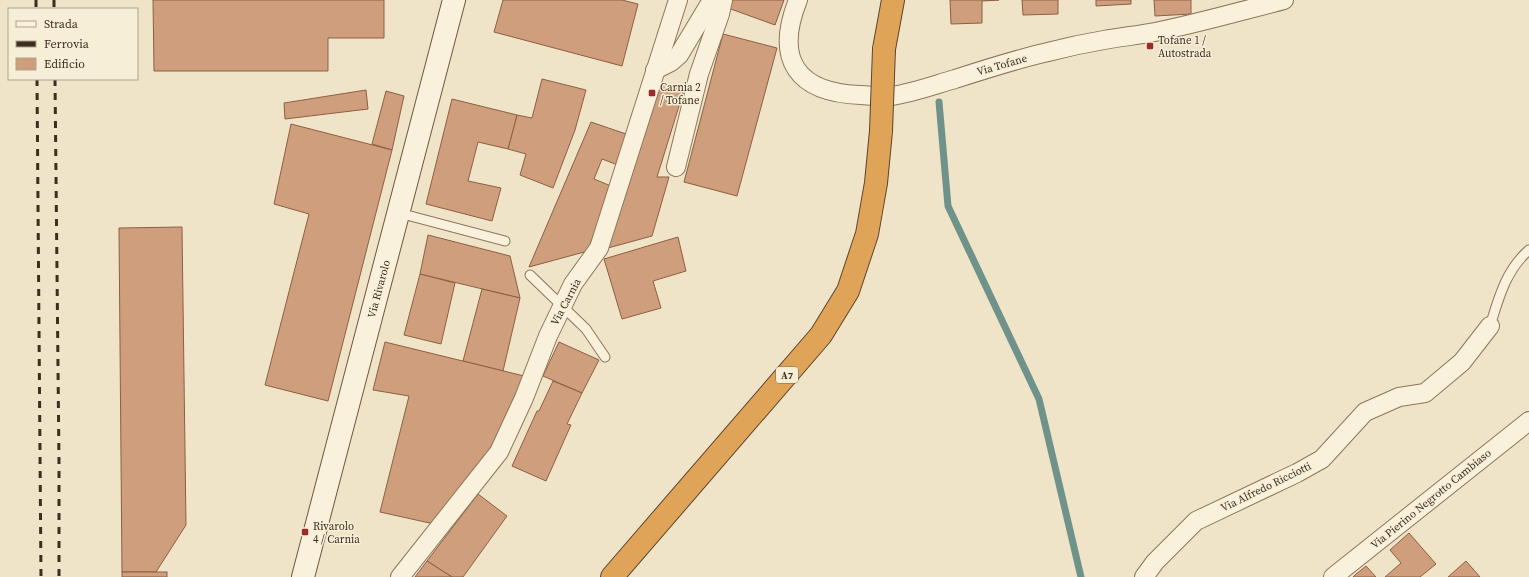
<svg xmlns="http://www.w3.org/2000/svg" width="1529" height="577" font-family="'Source Serif 4',serif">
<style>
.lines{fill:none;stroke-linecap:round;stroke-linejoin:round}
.stream{stroke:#6f938a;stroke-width:7}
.building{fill:#cf9f7d;stroke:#8d5f41}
.lane-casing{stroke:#8d765c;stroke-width:11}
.street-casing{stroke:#8d765c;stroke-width:20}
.secondary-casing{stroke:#6f573f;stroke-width:24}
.highway-casing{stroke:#5b4430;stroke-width:24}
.lane{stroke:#faf1dc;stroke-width:9}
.street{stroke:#faf1dc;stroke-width:18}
.secondary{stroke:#faf1dc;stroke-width:22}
.highway{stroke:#e0a458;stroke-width:22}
.rail{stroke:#3d2e20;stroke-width:3;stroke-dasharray:7 7;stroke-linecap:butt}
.highway-bridge-casing{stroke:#5b4430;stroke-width:24;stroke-linecap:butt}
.highway-bridge{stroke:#e0a458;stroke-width:22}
.poi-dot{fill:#9e2a2b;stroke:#f7eed8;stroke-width:1.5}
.labels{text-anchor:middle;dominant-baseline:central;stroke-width:3;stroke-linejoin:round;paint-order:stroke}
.shield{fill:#f7eed8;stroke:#756857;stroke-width:1}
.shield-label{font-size:10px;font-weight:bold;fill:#3d2e20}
.poi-label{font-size:11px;fill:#3d2e20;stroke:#f7eed8;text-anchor:start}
.street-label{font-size:11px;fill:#3d2e20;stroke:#f7eed8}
</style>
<rect width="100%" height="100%" fill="#f0e4c8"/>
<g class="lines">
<polyline class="stream" points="939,102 948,206 1039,399 1081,577"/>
</g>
<g class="building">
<polygon points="153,0 384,0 384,38 328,38 328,71 154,71"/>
<polygon points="503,0 622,0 638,4 622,66 494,32"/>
<polygon points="732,0 784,0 775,25 728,8"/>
<polygon points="950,0 999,0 982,1 982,23 951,24"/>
<polygon points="1022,0 1058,0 1058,14 1023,15"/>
<polygon points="1096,0 1131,0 1131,4 1096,6"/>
<polygon points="1154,0 1191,0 1191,14 1155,16"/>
<polygon points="723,34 777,48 737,196 684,182"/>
<polygon points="542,79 586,90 575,130 553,188 520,175 526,154 508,149 517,115 532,118"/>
<polygon points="659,83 684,90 657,177 669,177 652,236 608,248"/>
<polygon points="366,90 368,109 285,119 284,103"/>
<polygon points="386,91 404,96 392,150 372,144"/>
<polygon points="452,99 517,115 508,149 478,142 468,181 501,188 492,221 426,204"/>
<polygon points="591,122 629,135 618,165 602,159 594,179 611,186 588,251 529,267"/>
<polygon points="291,124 392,150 328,401 265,385 309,214 274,204"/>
<polygon points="182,227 186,525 156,572 122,572 119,228"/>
<polygon points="428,235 510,256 520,298 420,274"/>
<polygon points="678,237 686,271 653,281 661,308 622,319 604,259"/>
<polygon points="420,274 455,283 441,344 404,335"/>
<polygon points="482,289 520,298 503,371 463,361"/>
<polygon points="385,342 524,376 486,458 434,524 380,512 409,396 373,390"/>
<polygon points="559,342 599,360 582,393 543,376"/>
<polygon points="553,381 582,393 567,424 571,425 546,481 512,466 537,411 539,411"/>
<polygon points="478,494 507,516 463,577 452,577 427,561"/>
<polygon points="1409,533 1436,564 1420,577 1385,577 1401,563 1390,550"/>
<polygon points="427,561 452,577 415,577"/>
<polygon points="1466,561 1480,577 1448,577"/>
<polygon points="1366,566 1376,577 1353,577 1355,575"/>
<rect x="122" y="572" width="45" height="5"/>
</g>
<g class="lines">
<g class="lane-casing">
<g id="lane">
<polyline points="399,213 505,241"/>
<polyline points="530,275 586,329 605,357"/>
<path d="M1490,326C1499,297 1506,270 1529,250"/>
</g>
</g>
<g class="street-casing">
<g id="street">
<path d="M798,0C774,60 797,93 861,95C871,96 882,97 891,96C913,93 934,85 955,79C986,69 1017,59 1048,52C1067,47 1086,43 1104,40C1121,37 1139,35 1155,32C1199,23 1241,11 1284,0"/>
<polyline points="655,70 671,62 679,55 712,0"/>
<polyline points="676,167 699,74 720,14 723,0"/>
<polyline points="400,577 499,452 524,398 548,336 573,284 599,248 678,0"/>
<polyline points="1144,577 1155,562 1196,521 1297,473 1322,459 1365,412 1399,397 1425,393 1462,362 1490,326"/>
<polyline points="1333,577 1529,421"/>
</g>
</g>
<g class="secondary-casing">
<polyline id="secondary" points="303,577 454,0"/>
</g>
<g class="highway-casing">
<g id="highway">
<polyline points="884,49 893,0"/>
<polyline points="612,577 821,335 848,291 867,234 876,183 881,131"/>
</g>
</g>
<use href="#lane" class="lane"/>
<use href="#street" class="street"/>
<use href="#secondary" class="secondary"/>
<use href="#highway" class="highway"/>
<g class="rail">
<polyline points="36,0 36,9"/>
<polyline points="54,0 54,9"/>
<polyline points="37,79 41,577"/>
<polyline points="55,79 59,463 59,577"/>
</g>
<g class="highway-bridge-casing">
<polyline id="highway-bridge" points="881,131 884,49"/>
</g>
<use href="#highway-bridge" class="highway-bridge"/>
</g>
<g class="poi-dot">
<rect x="1146" y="42" width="8" height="8" rx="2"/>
<rect x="648" y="89" width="8" height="8" rx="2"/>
<rect x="301" y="528" width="8" height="8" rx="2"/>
</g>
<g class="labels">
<rect class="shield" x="776" y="367" width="22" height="16" rx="3"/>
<g class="shield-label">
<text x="787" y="375">A7</text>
</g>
<g class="poi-label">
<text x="1158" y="40">Tofane 1 /<tspan x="1158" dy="13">Autostrada</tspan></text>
<text x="660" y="87">Carnia 2<tspan x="660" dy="13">/ Tofane</tspan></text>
<text x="313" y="526">Rivarolo<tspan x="313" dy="13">4 / Carnia</tspan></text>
</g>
<g class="street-label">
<text transform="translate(1002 65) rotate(-16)">Via Tofane</text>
<text transform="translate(379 289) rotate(-75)">Via Rivarolo</text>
<text transform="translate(566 302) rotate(-62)">Via Carnia</text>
<text transform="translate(1266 487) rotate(-26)">Via Alfredo Ricciotti</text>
<text transform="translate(1431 499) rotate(-39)">Via Pierino Negrotto Cambiaso</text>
</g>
</g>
<rect x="8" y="8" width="130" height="72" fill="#f7eed8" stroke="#ada18e"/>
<rect x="16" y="21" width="20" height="6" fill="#faf1dc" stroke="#ada18e"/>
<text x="44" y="28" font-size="12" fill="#3d2e20">Strada</text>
<rect x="16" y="41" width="20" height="6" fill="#3d2e20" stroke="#ada18e"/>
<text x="44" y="48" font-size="12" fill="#3d2e20">Ferrovia</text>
<rect x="16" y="58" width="20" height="12" fill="#cf9f7d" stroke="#ada18e"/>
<text x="44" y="68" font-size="12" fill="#3d2e20">Edificio</text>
</svg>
